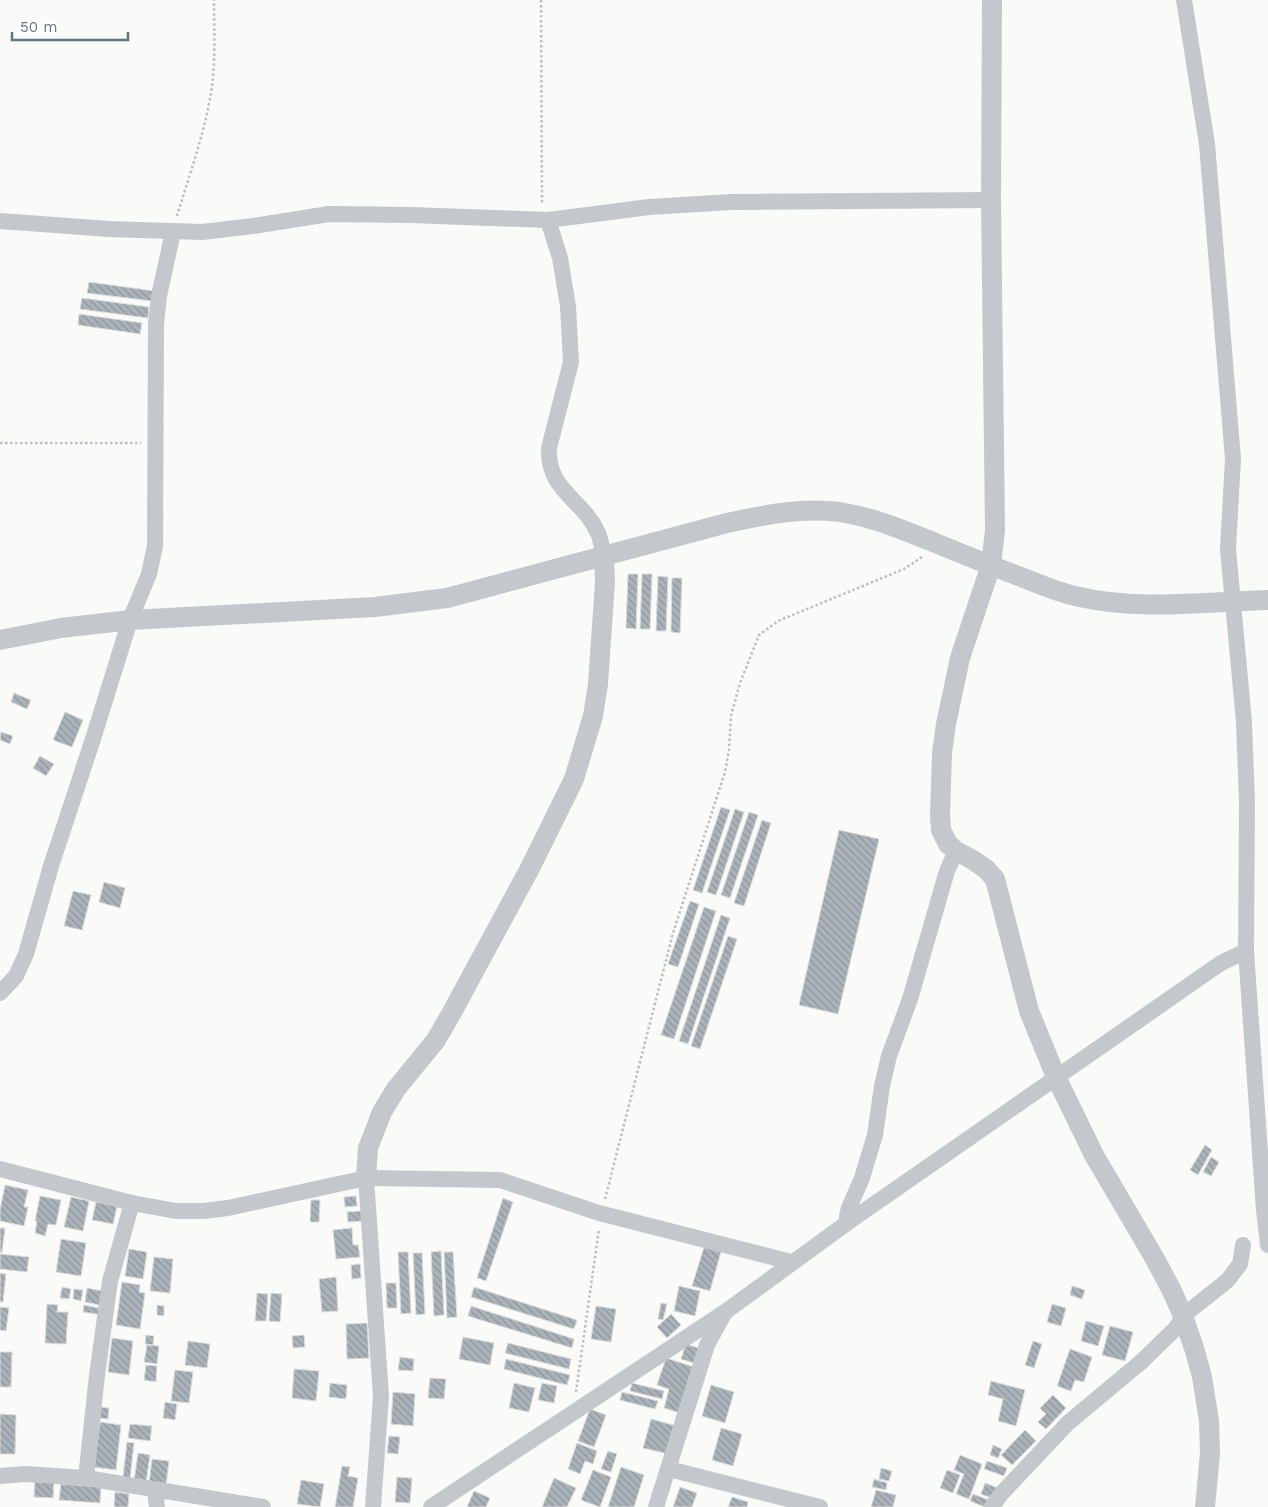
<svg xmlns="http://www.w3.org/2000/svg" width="1268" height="1507" font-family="'Work Sans',sans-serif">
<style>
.building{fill:url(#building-back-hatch);stroke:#dcdcda}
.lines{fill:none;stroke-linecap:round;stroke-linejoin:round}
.path{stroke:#bbbfc2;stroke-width:2.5;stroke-dasharray:2.5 2.5;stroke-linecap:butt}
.minor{stroke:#c3c8cc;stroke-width:16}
.tertiary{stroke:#c3c8cc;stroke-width:20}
</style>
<defs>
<pattern id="building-back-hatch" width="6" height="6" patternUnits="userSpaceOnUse" patternTransform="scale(1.25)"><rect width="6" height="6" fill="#aab3b9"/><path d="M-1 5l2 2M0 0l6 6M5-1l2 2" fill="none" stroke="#8e969c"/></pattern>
</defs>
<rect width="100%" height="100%" fill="#fafaf8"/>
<g class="building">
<polygon points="89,282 154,291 152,301 87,293"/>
<polygon points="82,298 149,307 148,318 80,309"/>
<polygon points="79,314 142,323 140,334 78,325"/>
<polygon points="628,574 638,574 636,629 626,628"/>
<polygon points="642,574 652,574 650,629 640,629"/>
<polygon points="658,576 668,577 666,631 656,631"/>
<polygon points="672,578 682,578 680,633 671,632"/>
<polygon points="14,693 31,700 27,709 11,702"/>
<polygon points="65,712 83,720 72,747 53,740"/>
<polygon points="1,732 13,736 10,744 0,740"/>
<polygon points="40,756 54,764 46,776 33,768"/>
<polygon points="721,807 730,810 702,893 693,890"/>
<polygon points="735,809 744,812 716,895 707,892"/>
<polygon points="749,812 758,815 730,898 721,895"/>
<polygon points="762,820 771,823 744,906 734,903"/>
<polygon points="839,830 879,839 838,1014 799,1005"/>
<polygon points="104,882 125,888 120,908 99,902"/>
<polygon points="73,891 91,895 82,930 64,926"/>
<polygon points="690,901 699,904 678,967 668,964"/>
<polygon points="704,907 716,911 674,1039 661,1035"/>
<polygon points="721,915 730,918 688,1044 679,1041"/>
<polygon points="728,936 737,939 700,1049 691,1046"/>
<polygon points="1205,1145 1212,1150 1198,1175 1190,1170"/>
<polygon points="1211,1157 1219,1162 1211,1176 1203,1172"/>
<polygon points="5,1185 28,1190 24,1207 28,1207 24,1226 0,1221 0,1210"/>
<polygon points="40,1196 61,1200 56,1225 48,1224 45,1236 35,1233 37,1221 35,1221"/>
<polygon points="356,1196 357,1206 345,1207 344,1197"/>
<polygon points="71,1197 89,1201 83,1231 64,1227"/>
<polygon points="503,1198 513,1202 486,1281 477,1278"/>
<polygon points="311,1200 320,1200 319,1222 310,1222"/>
<polygon points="96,1202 117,1206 113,1224 92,1220"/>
<polygon points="361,1211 362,1221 348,1222 347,1212"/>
<polygon points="0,1228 5,1228 2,1252 0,1252"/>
<polygon points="352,1228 353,1245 358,1245 360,1257 336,1259 333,1230"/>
<polygon points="61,1239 86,1243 81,1276 56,1272"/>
<polygon points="704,1247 721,1252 710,1291 692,1286"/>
<polygon points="129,1249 147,1252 143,1279 125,1276"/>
<polygon points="441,1251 444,1315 434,1316 431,1252"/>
<polygon points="398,1252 408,1252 411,1313 401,1314"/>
<polygon points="444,1252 453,1252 457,1317 447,1318"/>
<polygon points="413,1253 422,1253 425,1314 416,1315"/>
<polygon points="0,1254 29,1257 27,1272 0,1269"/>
<polygon points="154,1257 173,1259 170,1293 150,1291"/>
<polygon points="360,1264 361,1278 352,1279 351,1265"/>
<polygon points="0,1273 6,1274 3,1302 0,1302"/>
<polygon points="336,1277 338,1311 322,1312 319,1279"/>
<polygon points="122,1282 140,1285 139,1292 145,1293 140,1329 116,1325"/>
<polygon points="386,1283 396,1283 397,1308 387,1308"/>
<polygon points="679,1286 700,1291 695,1316 674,1311"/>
<polygon points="1072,1286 1085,1290 1082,1299 1070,1295"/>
<polygon points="62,1287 71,1289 69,1299 60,1298"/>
<polygon points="474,1287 577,1320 574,1329 471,1297"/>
<polygon points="87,1288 106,1292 104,1306 85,1302"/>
<polygon points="74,1289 83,1290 81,1301 73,1299"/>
<polygon points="257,1293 268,1294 266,1321 255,1321"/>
<polygon points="271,1293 282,1294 280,1322 269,1321"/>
<polygon points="661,1303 667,1304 663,1320 658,1319"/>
<polygon points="47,1304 58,1305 57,1312 68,1312 66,1344 45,1343"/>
<polygon points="1052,1304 1066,1308 1061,1326 1047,1322"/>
<polygon points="84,1305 103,1309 102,1315 83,1312"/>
<polygon points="157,1305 164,1306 164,1316 157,1315"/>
<polygon points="471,1306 574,1339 572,1348 468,1316"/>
<polygon points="596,1306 616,1309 611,1342 591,1339"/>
<polygon points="0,1307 9,1308 6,1331 0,1330"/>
<polygon points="671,1314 681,1325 667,1338 657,1327"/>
<polygon points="1086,1321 1104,1326 1098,1346 1081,1341"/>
<polygon points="367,1323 369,1358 347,1359 346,1324"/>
<polygon points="1110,1326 1133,1332 1125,1361 1102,1355"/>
<polygon points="146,1335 154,1336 153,1345 145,1344"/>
<polygon points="304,1335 305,1347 293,1348 292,1336"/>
<polygon points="463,1337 494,1343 490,1365 459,1359"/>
<polygon points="112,1338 133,1341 129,1375 108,1372"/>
<polygon points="188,1341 210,1344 207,1368 185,1365"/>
<polygon points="1033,1341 1042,1344 1034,1368 1025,1365"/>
<polygon points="508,1343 571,1359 569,1369 505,1353"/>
<polygon points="686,1344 701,1349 696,1364 681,1359"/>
<polygon points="147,1345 159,1346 157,1364 144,1362"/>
<polygon points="1070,1349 1092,1357 1084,1382 1075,1380 1071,1391 1057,1386"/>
<polygon points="0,1352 12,1352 11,1387 0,1387"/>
<polygon points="400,1357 414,1359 413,1371 398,1370"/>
<polygon points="666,1358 694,1367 680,1413 664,1408 669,1389 657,1385"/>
<polygon points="506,1359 570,1375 567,1385 504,1369"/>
<polygon points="146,1365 157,1366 156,1382 144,1380"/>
<polygon points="294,1369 319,1371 316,1401 292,1398"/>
<polygon points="175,1370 193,1372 189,1403 171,1401"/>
<polygon points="430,1378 446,1379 444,1399 428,1398"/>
<polygon points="991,1381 1025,1390 1016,1426 998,1421 1003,1399 988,1395"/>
<polygon points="330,1383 347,1385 346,1399 329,1397"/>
<polygon points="514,1383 535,1388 529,1412 509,1408"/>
<polygon points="542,1383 557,1386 554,1403 538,1400"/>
<polygon points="632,1383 664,1391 662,1399 630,1391"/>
<polygon points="711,1385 734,1392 725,1423 702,1416"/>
<polygon points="393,1392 415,1394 413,1426 391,1424"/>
<polygon points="622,1392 658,1401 655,1409 620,1400"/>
<polygon points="1053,1395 1066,1408 1046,1429 1038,1422 1046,1414 1040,1408"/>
<polygon points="165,1402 177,1404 175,1420 163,1418"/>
<polygon points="101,1407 109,1408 108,1419 99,1418"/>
<polygon points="590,1409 606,1415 594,1447 578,1441"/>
<polygon points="0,1414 16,1415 15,1454 0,1454"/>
<polygon points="651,1419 676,1426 669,1454 643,1448"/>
<polygon points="100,1422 121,1425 116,1470 94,1467"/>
<polygon points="130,1424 152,1426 150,1441 128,1438"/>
<polygon points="721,1428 742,1434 733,1466 712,1460"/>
<polygon points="1025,1430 1036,1441 1012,1465 1001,1455"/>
<polygon points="389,1436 400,1437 398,1454 387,1453"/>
<polygon points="127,1442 134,1443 130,1478 123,1477"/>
<polygon points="577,1443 597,1451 593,1464 585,1461 580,1474 568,1469"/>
<polygon points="993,1445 1002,1449 998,1458 990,1455"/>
<polygon points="608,1451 617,1454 611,1472 601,1469"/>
<polygon points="138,1453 150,1455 146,1483 134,1481"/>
<polygon points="960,1455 982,1464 969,1499 956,1494 964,1474 954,1470"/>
<polygon points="152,1459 169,1461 166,1485 149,1483"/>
<polygon points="987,1461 1007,1468 1004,1476 984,1469"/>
<polygon points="342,1466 350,1467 348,1476 358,1478 353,1507 335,1507"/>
<polygon points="621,1467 644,1475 634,1507 608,1507"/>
<polygon points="881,1468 892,1471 889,1481 879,1479"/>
<polygon points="593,1470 611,1477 600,1507 581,1500"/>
<polygon points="947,1470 960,1475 953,1493 940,1488"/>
<polygon points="397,1477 412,1478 410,1503 395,1502"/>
<polygon points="554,1478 576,1488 567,1507 542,1507"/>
<polygon points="874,1479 887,1483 886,1490 872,1487"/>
<polygon points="301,1480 324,1484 320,1507 297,1504"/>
<polygon points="35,1481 54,1482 53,1498 34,1497"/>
<polygon points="985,1483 998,1488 994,1499 981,1494"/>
<polygon points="61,1484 101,1487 100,1503 59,1500"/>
<polygon points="680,1487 697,1493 692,1507 673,1507"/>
<polygon points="876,1490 896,1495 893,1507 871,1507"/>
<polygon points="474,1491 490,1498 486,1507 467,1507"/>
<polygon points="115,1492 129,1494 128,1507 114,1507"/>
<polygon points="973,1494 989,1500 985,1507 970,1501"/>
<polygon points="732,1497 748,1502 747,1507 728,1507"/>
</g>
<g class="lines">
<g class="path">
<polyline points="541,0 542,203"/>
<path d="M177,216C189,176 204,135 211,93C216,63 214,31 214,0"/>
<polyline points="0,443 141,443"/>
<polyline points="605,1199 673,933 725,772 729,750 731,716 740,683 759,635 778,621 904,569 922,557"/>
<polyline points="576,1392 599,1229"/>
</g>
<g class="minor">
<polyline points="1184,0 1207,144 1233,459 1228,549 1244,722 1247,803 1246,951 1264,1210 1268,1245"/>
<path d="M548,220L560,258L568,306L571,362L549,448C547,491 583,499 598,533C601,540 602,549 604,556"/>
<polyline points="0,221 109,229 202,232 253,226 329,214 410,215 548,220 649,207 732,202 991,200"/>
<polyline points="0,993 16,976 26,954 51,866 93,739 130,620 149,574 155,546 156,324 159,296 173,232"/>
<polyline points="0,1169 132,1203 176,1211 204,1211 228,1208 366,1178 381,1396 373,1507"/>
<polyline points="366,1178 500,1180 599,1213 791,1262"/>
<polyline points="847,1223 847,1216 849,1208 862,1178 875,1135 882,1086 889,1056 910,999 947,871 956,851"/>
<polyline points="669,1469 820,1507"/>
<polyline points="0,1476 25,1474 86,1478 263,1507"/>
<polyline points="86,1478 97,1375 110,1281 132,1203"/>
<polyline points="155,1490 157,1507"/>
<polyline points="431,1507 725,1312 847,1223 1221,963 1246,951"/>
<polyline points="656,1507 707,1345 724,1314"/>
<polyline points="992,1507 1001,1494 1068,1423 1141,1362 1176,1328 1183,1316 1228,1280 1240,1264 1243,1245"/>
</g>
<g class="tertiary">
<polyline points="992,0 991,200 995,530 991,565 960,658 946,724 942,753 940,815 941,830 948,844 956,851 973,860 986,869 995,879 1029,1011 1056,1077 1094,1155 1155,1259 1172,1291 1183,1316 1195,1351 1202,1377 1209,1421 1210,1453 1205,1507"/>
<path d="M0,640L61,628L130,620L375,607L447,598L727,523C764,515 801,507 840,512C876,518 900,529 933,542C962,554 992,566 1021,577C1039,584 1057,592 1075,596C1137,611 1205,602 1268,600"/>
<polyline points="366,1178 368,1148 382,1112 396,1089 436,1040 451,1014 530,868 574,779 593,716 598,684 605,582 604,556"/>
</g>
</g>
<path d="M12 32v8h116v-8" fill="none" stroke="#657683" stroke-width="2.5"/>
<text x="20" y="32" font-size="15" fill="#657683" stroke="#ffffff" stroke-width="4" paint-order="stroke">50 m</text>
</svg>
